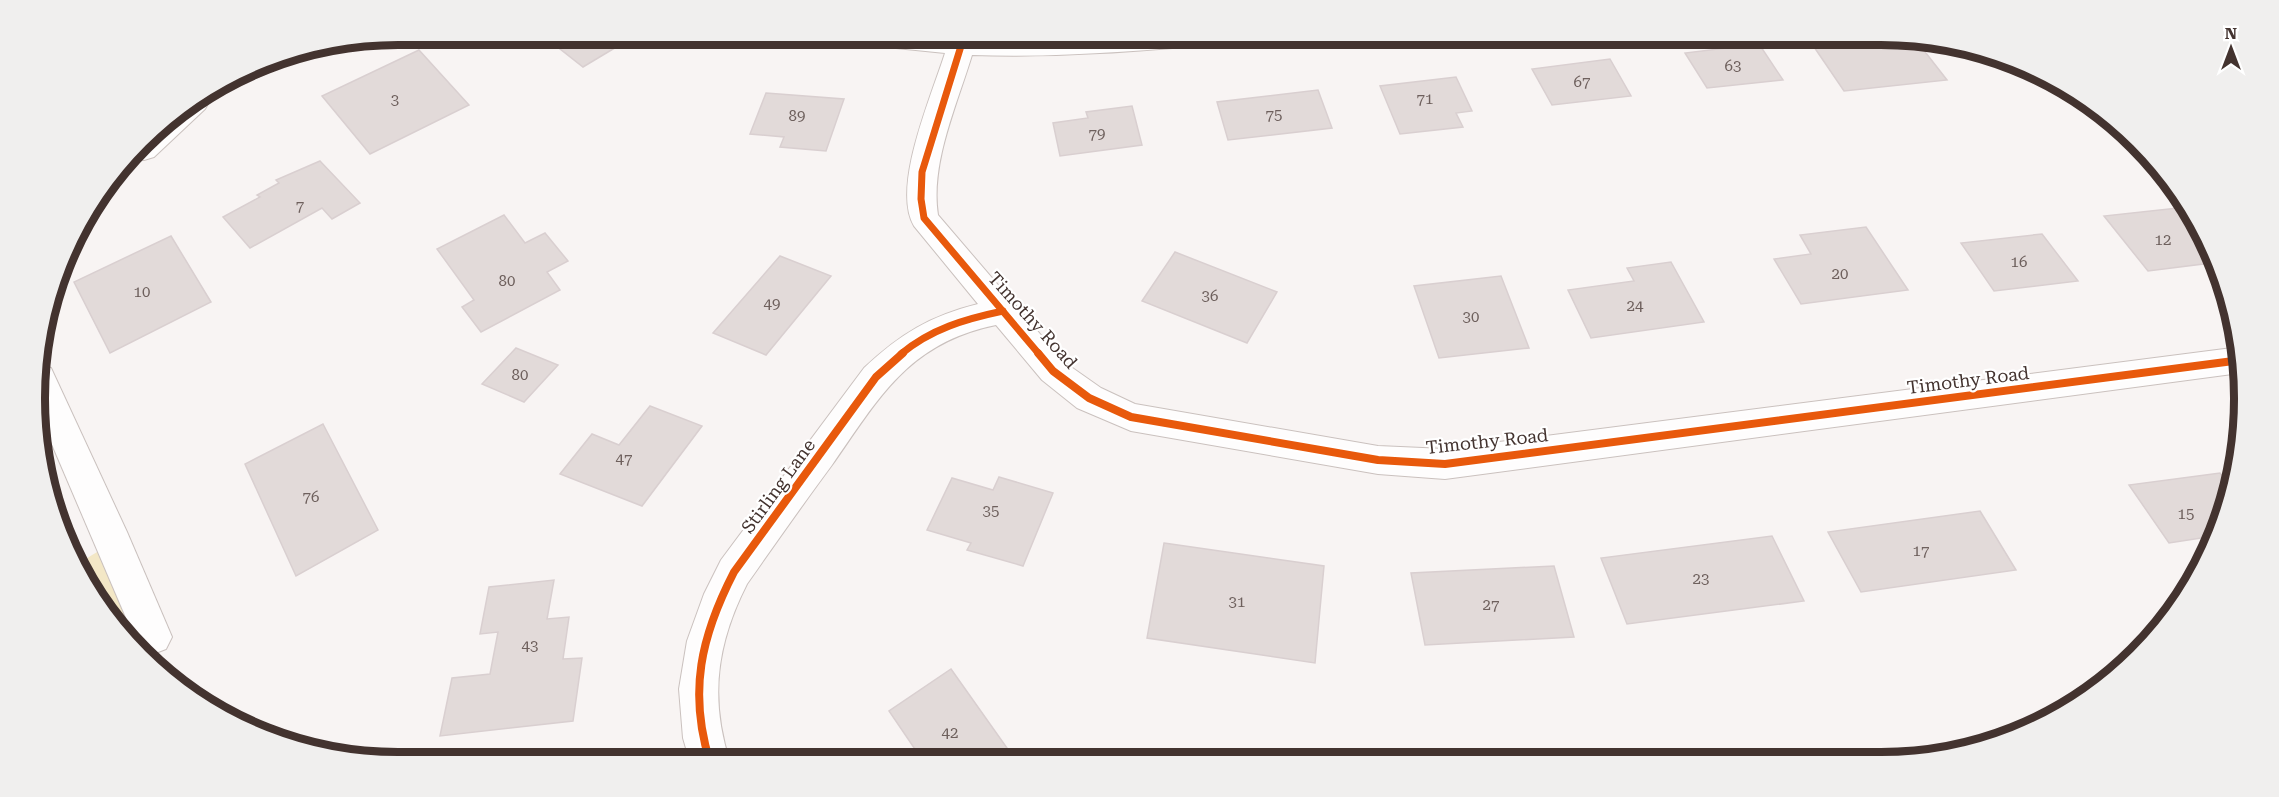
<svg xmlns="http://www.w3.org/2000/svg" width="2279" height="797" font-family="'Roboto Serif',serif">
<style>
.green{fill:#f3e7c6}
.building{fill:#e2dad9;stroke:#d9cfd0;stroke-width:1.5}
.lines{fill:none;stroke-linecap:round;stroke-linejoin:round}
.minor-casing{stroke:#cac1be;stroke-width:2}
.minor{fill:#fefdfd;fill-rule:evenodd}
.cycleway-far1-casing{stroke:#fff;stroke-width:10}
.cycleway-casing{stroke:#fff;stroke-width:12}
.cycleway-far1{stroke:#e8590c;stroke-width:7}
.cycleway{stroke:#e8590c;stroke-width:8}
.labels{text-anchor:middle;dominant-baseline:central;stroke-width:4.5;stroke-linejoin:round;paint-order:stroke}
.number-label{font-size:15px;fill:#6e605d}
.street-label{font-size:18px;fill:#43332f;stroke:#fff}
.rim{fill:none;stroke:#43332f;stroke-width:8}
</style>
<rect width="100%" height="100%" fill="#f8f4f3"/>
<polygon class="green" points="102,549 155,660 96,601 79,563"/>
<g class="building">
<polygon points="541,34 630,34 633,37 583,67"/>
<polygon points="1876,34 1915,39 1947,80 1844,91 1810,41"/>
<polygon points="1759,44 1783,80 1707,88 1685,53"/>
<polygon points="419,50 469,105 370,154 322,96"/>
<polygon points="1610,59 1631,96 1552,105 1532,69"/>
<polygon points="1456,77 1472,111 1456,113 1463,127 1400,134 1380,86"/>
<polygon points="1318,90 1332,128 1228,140 1217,102"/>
<polygon points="766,93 844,99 826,151 780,147 784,137 750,134"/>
<polygon points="1132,106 1142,145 1060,156 1053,123 1088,118 1086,112"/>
<polygon points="320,161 360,203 332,219 322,208 250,248 223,217 260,197 257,195 279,183 276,180"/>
<polygon points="2187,207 2196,216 2211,263 2148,271 2104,216"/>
<polygon points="504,215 525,243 545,233 568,261 547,272 560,290 481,332 462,307 474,300 437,249"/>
<polygon points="1866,227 1908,290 1801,304 1774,259 1811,254 1800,235"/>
<polygon points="2042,234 2078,281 1994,291 1961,243"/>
<polygon points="171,236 211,302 110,353 74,282"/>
<polygon points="1175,252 1277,292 1247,343 1142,301"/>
<polygon points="780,256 831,276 766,355 713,333"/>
<polygon points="1671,262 1704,322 1591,338 1568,290 1634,281 1627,268"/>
<polygon points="1501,276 1529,348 1439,358 1414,286"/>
<polygon points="516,348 558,365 524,402 482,384"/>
<polygon points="650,406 702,426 642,506 560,474 592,434 619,445"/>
<polygon points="323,424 378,530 296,576 245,464"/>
<polygon points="2220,473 2232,489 2232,492 2214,536 2169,543 2129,485"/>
<polygon points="999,477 1053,493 1023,566 967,550 971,543 927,530 952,478 993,490"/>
<polygon points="1980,511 2016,570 1861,592 1828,532"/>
<polygon points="1772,536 1804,601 1627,624 1601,558"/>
<polygon points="1164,543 1324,566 1315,663 1147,638"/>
<polygon points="1554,566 1574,637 1425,645 1411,573"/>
<polygon points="554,580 547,619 569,617 563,659 582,658 573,721 440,736 452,678 490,674 498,632 480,634 489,587"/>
<polygon points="951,669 1012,755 1003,761 923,761 889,711"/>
</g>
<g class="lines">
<g class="minor-casing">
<g id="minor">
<path d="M834,34H925L1036,39L1139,34H1240L1236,40L1227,43C1142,51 1058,58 972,55C957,105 930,163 938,215L1064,362L1101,388L1135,404L1378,446L1445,449L2240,347V373L1445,479L1378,474L1131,431L1077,408L1042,380L996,325C908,343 879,398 832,465C803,504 775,544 747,584C717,643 709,698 730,762H690L683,738L679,689L687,641L704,594L721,560L864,368C900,334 930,316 978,304L914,226C891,187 932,95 945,53L847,43L838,40Z"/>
<path d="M279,58L280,61C272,74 249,83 234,78L260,62Z"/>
<polygon points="205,96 209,102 205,109 154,157 144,160 134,157 158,125"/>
<polygon points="38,364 51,368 127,532 172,637 166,649 153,654 147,652 136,641 42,421"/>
</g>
</g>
<use href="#minor" class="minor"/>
<g class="cycleway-far1-casing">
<g id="cycleway-far1">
<polyline points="961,46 922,172 921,199 924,218 1039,354"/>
<path d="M901,354C931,329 965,319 1003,311"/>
</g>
</g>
<g class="cycleway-casing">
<g id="cycleway">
<polyline points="1038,353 1053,371 1089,398 1131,417 1378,460 1445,464 2241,360"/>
<path d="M710,762C688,692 701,636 734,572L876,377L903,353"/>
</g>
</g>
<use href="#cycleway-far1" class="cycleway-far1"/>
<use href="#cycleway" class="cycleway"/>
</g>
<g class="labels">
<g class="number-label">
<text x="1733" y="66">63</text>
<text x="1582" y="82">67</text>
<text x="1425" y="99">71</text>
<text x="395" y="100">3</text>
<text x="1274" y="115">75</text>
<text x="797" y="116">89</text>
<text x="1097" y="134">79</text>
<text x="300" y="206">7</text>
<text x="2163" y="240">12</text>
<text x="2019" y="262">16</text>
<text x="1840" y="274">20</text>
<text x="507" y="281">80</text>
<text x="142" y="292">10</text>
<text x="1210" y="296">36</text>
<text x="772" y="304">49</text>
<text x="1635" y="306">24</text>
<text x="1471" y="317">30</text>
<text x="520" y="375">80</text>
<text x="624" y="459">47</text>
<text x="311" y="497">76</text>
<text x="991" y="511">35</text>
<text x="2186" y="514">15</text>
<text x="1921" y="551">17</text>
<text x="1701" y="579">23</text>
<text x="1237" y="602">31</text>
<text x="1491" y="605">27</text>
<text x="530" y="646">43</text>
<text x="950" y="733">42</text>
</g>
<g class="street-label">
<text transform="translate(1033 320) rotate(48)">Timothy Road</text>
<text transform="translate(1968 380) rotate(-7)">Timothy Road</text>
<text transform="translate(1487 441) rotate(-6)">Timothy Road</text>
<text transform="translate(778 486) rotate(-54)">Stirling Lane</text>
</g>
</g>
<path d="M0 0H2279V797H0ZM398 45H1881A353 353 0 0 1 2234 398V399A353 353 0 0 1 1881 752H398A353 353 0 0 1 45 399V398A353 353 0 0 1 398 45Z" fill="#f0efee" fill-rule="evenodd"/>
<path class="rim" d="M398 45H1881A353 353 0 0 1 2234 398V399A353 353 0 0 1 1881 752H398A353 353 0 0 1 45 399V398A353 353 0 0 1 398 45Z"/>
<g transform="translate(2231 48)" stroke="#ffffff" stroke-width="4.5" paint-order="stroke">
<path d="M0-4.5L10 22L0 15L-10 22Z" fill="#43332f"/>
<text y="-9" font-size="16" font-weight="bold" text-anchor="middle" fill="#43332f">N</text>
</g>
</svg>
